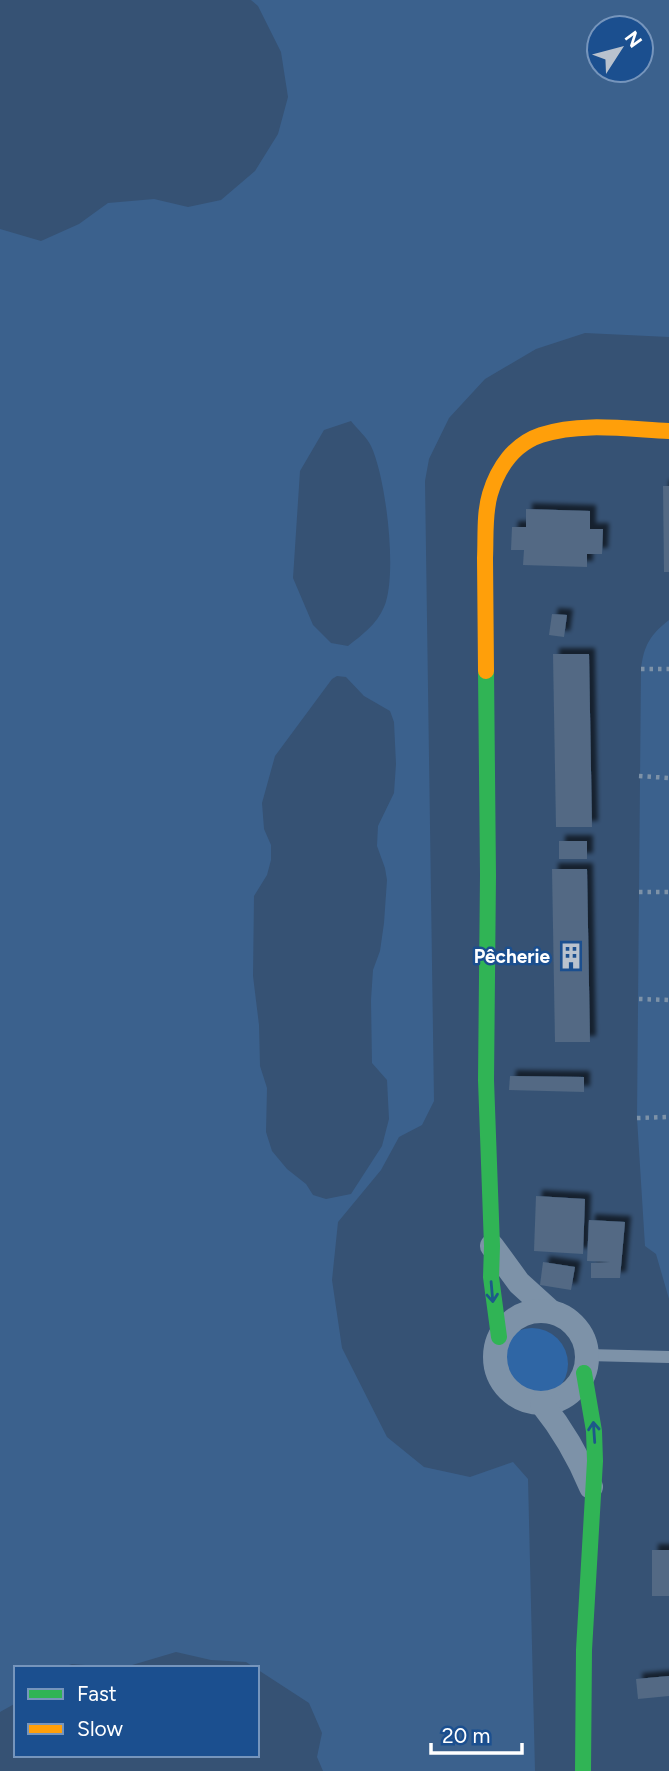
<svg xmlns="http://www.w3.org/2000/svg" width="669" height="1771" font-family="Figtree,sans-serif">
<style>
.green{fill:#2f66a5}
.water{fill:#3b618d;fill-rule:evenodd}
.building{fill:#526984;filter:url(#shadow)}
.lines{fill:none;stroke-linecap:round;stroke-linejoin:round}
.path{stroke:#7d92a8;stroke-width:4.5;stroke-dasharray:3.5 5;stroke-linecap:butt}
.lane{stroke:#7d92a8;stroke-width:12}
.street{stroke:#7d92a8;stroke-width:24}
.fast{stroke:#30b455;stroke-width:16}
.slow{stroke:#ff9f0a;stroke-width:16}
.oneway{stroke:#1d5989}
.labels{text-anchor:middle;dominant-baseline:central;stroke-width:5;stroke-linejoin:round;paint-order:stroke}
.poi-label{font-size:19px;font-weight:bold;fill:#fff;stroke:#1b4f8f;text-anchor:end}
</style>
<defs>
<filter id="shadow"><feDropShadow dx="6" dy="-6" stdDeviation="2" flood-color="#0009"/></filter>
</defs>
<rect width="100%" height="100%" fill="#365274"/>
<circle class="green" cx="532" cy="1364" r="36"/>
<g class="water">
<path d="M251,0H669V337L585,333L536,349L485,379L449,418L429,459L425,481L434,1101L422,1125L399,1137L381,1170L338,1222L332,1280L342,1348L387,1437L424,1467L470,1477L513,1462L528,1479L535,1771H323L317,1757L322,1733L309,1703L246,1662L211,1660L176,1652L122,1668L72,1664L60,1668H16V1703L0,1712V229L41,241L79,224L108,203L154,199L188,207L221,200L255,171L278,134L288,97L281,52L258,6ZM599,28H641V70H599ZM351,421C357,429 367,437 371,446C386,477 398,576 384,607C377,624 362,635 348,646L331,643L313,625L293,578L300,471L324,430ZM337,676L346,677L364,696L390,711L394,722L396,764L394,793L378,826L377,846L385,868L387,880L384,923L380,951L373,970L371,1000L372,1063L387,1080L389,1119L382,1146L351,1194L326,1199L313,1195L306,1184L287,1169L272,1151L266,1132L267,1088L260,1066L259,1025L253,976L254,896L267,875L271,860V845L264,829L262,803L275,756L332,679Z"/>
<path d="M669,620V1299L656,1254L645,1246L637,1118L641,669C644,645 650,635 669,620Z"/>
</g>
<g class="building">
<polygon points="663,486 669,486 669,572 664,572"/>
<polygon points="526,509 590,511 590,529 603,529 602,554 587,554 587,567 523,565 524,550 511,550 512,527 526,527"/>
<polygon points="552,614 567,615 564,637 549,635"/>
<polygon points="553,654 589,654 592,827 556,827"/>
<rect x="559" y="841" width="28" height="18"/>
<polygon points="552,869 587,869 590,1042 555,1042"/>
<polygon points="510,1076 584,1077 584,1092 509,1090"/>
<polygon points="536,1196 585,1199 583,1254 534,1251"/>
<polygon points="589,1220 625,1222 620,1278 591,1278 591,1263 610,1262 587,1261"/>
<polygon points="543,1262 575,1267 571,1290 540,1285"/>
<rect x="652" y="1550" width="17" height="46"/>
<polygon points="669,1676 669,1696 638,1699 636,1679"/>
</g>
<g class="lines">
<g class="path">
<polyline points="641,669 669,669"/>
<polyline points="639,776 669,778"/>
<polyline points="639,892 669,892"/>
<polyline points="639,999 669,1000"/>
<polyline points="637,1118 669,1117"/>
</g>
<polyline class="lane" points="587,1355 669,1357"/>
<g class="street">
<polyline points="492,1246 519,1283 551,1312"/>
<circle cx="541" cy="1357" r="46"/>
<path d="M542,1404C563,1430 578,1456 591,1487"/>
</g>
<g class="fast">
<polyline points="486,671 488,875 486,1080 492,1246 491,1277 499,1337"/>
<polyline points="583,1771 584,1650 595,1461 594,1431 584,1373"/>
</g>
<path class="slow" d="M486,671C486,633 485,595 485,558C486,537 484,514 490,494C498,468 514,444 541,435C581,422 627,429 669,431"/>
</g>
<defs><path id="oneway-shaft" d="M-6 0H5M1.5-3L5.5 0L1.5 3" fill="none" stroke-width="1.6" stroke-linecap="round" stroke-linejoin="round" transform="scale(1.75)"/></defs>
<g class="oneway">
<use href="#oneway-shaft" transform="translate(492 1292) rotate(85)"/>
<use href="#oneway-shaft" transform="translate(594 1432) rotate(-94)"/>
</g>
<defs>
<g id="building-bare" transform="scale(2.1)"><path d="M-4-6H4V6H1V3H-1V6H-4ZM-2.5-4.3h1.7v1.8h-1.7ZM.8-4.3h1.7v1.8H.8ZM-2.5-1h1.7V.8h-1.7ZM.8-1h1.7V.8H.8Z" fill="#b9c2ce" stroke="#1b4f8f" stroke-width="2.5" paint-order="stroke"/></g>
</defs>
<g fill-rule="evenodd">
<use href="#building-bare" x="571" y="956"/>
</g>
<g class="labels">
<g class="poi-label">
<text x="550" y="956">Pêcherie</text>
</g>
</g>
<rect x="14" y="1666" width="245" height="91" fill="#1b4f8f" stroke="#7695bc" stroke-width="2"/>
<rect x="28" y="1689" width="35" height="10" fill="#30b455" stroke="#7695bc" stroke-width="2"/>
<text x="77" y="1701" font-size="21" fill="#ffffff">Fast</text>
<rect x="28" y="1724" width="35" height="10" fill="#ff9f0a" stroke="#7695bc" stroke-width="2"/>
<text x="77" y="1736" font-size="21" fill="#ffffff">Slow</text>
<g transform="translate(620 49) rotate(54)"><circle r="33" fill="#1b4f8f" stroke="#7695bc" stroke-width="2"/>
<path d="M0-5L12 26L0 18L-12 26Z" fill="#b9c2ce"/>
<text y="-10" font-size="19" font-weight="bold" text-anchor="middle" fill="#ffffff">N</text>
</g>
<path d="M431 1743v10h91v-10" fill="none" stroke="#ffffff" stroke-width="3.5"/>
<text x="442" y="1743" font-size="21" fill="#ffffff" stroke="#1b4f8f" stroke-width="5" paint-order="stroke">20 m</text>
</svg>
